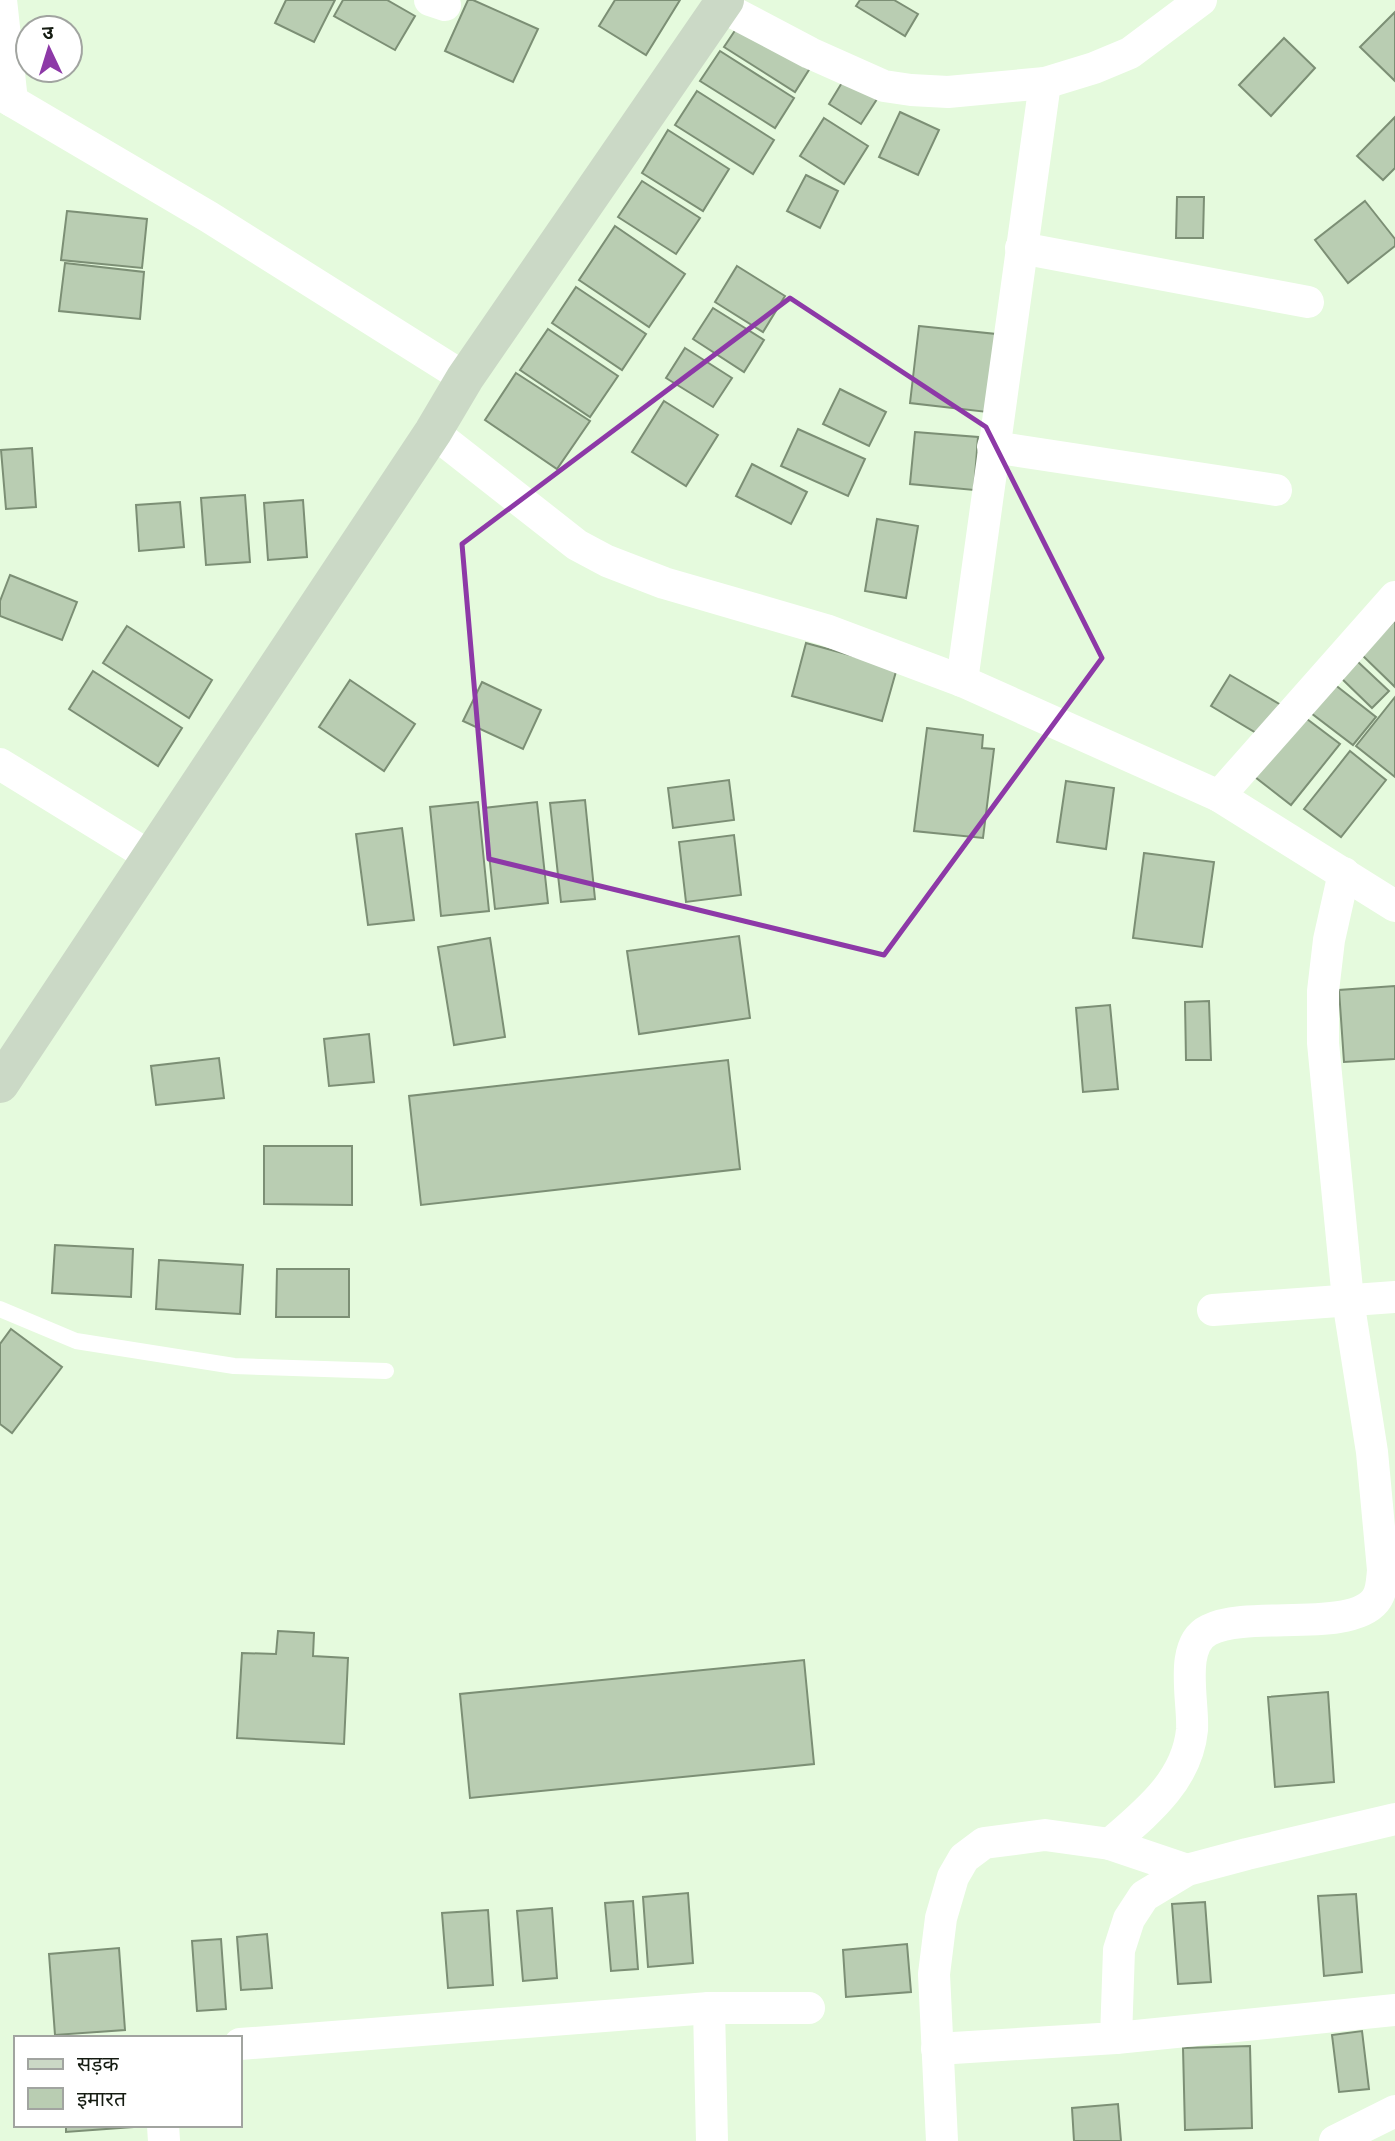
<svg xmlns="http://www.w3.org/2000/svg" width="1395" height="2141" font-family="Cabin,'Noto Sans Devanagari',sans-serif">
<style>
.building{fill:#b9cdb2;stroke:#7c8f75;stroke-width:2}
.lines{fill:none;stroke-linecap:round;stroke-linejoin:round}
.lane{stroke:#fff;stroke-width:16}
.street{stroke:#fff;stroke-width:32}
.secondary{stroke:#cbd9c6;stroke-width:38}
.marked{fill:none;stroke:#8d39a7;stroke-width:5;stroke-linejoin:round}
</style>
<rect width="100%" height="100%" fill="#e5fadd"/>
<g class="building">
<polygon points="286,0 335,0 314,42 275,23"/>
<polygon points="343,0 387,0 415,16 395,50 334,16"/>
<polygon points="468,0 473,0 538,29 513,82 445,51"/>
<polygon points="615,0 680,0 646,55 599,26"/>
<polygon points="860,0 894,0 918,14 905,36 856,6"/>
<polygon points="1395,12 1395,81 1360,47"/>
<polygon points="742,20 812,65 795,92 724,47"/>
<polygon points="1284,38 1315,68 1271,116 1239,85"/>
<polygon points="720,51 794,98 775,128 700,81"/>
<polygon points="846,76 879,96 861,124 829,104"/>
<polygon points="697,91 774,140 753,174 675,125"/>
<polygon points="900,112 939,130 918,175 879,157"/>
<polygon points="1395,117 1395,168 1383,180 1357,156"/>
<polygon points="824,118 868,146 844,184 800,156"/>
<polygon points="668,130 729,169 703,211 642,173"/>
<polygon points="806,175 838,191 820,228 787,211"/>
<polygon points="642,181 700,218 676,254 618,217"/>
<polygon points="1177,197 1204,197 1203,238 1176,238"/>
<polygon points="1365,201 1395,239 1395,246 1348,283 1315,240"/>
<polygon points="67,211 147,219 142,268 61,260"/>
<polygon points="615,226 685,274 649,327 579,280"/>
<polygon points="65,263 144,272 140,319 59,311"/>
<polygon points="737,266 785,296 763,332 715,302"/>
<polygon points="576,287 646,334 622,370 552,323"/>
<polygon points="713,308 764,340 744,372 693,339"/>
<polygon points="919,326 996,334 987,412 910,403"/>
<polygon points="548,329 618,376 590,417 520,370"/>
<polygon points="685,348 732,378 713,407 666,378"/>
<polygon points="516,373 590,421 557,469 485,420"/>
<polygon points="840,389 886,412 869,446 823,424"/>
<polygon points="664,401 718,435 686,486 632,452"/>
<polygon points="798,429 865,459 848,496 781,466"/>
<polygon points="915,432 978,437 974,490 910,484"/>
<polygon points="32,448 36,507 6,509 1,450"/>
<polygon points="752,464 807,492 791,524 736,496"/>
<polygon points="245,495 250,562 206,565 201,498"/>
<polygon points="303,500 307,557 268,560 264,503"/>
<polygon points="180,502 184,547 139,551 136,505"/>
<polygon points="877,519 918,526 906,598 865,591"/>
<polygon points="10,575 77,602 62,640 0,616 0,601"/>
<polygon points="1395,620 1395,687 1362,655"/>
<polygon points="127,626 212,680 189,718 103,663"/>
<polygon points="806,643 897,668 882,721 792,696"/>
<polygon points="1357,661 1389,691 1372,708 1340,677"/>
<polygon points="93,671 182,728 158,766 69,709"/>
<polygon points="1230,675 1281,705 1263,737 1211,706"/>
<polygon points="350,680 415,724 384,771 319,727"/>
<polygon points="482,682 541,710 523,749 463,721"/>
<polygon points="1334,684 1376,717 1353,745 1311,713"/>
<polygon points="1395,697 1395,777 1356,746"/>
<polygon points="1303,716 1340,744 1291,805 1255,777"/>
<polygon points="927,728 983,735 982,748 994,749 983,838 914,831"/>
<polygon points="1350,751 1386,780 1341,837 1304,809"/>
<polygon points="729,780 734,820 673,828 668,788"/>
<polygon points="1066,781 1114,788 1106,849 1057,842"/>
<polygon points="585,800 595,899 561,902 550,803"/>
<polygon points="478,802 489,911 441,916 430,807"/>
<polygon points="537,802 548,903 495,909 484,808"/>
<polygon points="402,828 414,920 368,925 356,834"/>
<polygon points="734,835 741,895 686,902 679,842"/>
<polygon points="1144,853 1214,862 1202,947 1133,938"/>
<polygon points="739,936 750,1018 639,1034 627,951"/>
<polygon points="490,938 505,1037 454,1045 438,947"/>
<polygon points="1395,986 1395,1059 1344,1062 1339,990"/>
<polygon points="1209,1001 1211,1060 1186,1060 1185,1002"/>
<polygon points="1110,1005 1118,1089 1083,1092 1076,1008"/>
<polygon points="369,1034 374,1082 329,1086 324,1039"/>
<polygon points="219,1058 224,1098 156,1105 151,1066"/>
<polygon points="728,1060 740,1169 421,1205 409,1096"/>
<polygon points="264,1146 352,1146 352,1205 264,1204"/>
<polygon points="55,1245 133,1249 131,1297 52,1293"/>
<polygon points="159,1260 243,1265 240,1314 156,1309"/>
<polygon points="277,1269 349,1269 349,1317 276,1317"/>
<polygon points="11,1329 62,1367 12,1433 0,1424 0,1344"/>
<polygon points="278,1631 314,1633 313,1656 348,1658 344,1744 237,1738 242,1653 276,1654"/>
<polygon points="804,1660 814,1764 470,1798 460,1694"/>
<polygon points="1328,1692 1334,1782 1275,1787 1268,1697"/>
<polygon points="688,1893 693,1963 648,1967 643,1897"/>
<polygon points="1356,1894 1362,1972 1324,1976 1318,1896"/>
<polygon points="633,1901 638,1969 611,1971 605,1903"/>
<polygon points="1205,1902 1211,1982 1178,1984 1172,1904"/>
<polygon points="552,1908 557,1978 523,1981 517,1911"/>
<polygon points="488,1910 493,1985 448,1988 442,1913"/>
<polygon points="267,1934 272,1988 241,1990 237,1937"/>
<polygon points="221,1939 226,2009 197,2011 192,1941"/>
<polygon points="907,1944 911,1992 846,1997 843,1950"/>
<polygon points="119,1948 125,2030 55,2035 49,1954"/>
<polygon points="1362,2031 1369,2089 1339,2092 1332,2035"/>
<polygon points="1250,2046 1252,2128 1185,2130 1183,2048"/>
<polygon points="1118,2104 1121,2141 1074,2141 1072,2108"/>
<polygon points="66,2125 133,2125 133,2127 66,2132"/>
</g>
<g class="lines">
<polyline class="lane" points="0,1309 76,1341 234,1366 386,1371"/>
<g class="street">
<polyline points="1,0 12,101"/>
<polyline points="430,0 445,5"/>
<polyline points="721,6 810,53 884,86 911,90 948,92 1045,83 1094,68 1130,53 1201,0"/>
<polyline points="0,94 209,217 465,378"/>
<polyline points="1021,248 1308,302"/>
<polyline points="433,432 577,545 607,561 664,583 826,630 962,681 1219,796 1395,906"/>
<polyline points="993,447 1276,490"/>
<polyline points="962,681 1045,83"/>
<polyline points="0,764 151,857"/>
<polyline points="1219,796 1395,597"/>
<polyline points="1213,1310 1395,1297"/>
<path d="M1110,1844C1146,1813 1187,1781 1192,1730C1194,1702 1178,1645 1209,1630C1247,1610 1349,1633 1375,1601C1382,1593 1382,1580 1383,1570L1372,1452L1348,1300L1323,1043V991L1329,940L1344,873"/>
<polyline points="709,2008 712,2141"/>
<polyline points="1116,2038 1395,2010"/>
<polyline points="240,2044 709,2008 809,2008"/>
<polyline points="937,2049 1116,2038 1119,1950 1129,1919 1144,1896 1187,1870 1247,1854 1395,1819"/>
<polyline points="163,2125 164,2141"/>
<polyline points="942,2141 934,1974 941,1918 953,1877 964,1858 984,1843 1045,1835 1110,1844 1187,1870"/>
<polyline points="1335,2141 1395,2111"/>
</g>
<polyline class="secondary" points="0,1084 433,432 465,378 725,0"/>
</g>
<path class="marked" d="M790,298L986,427L1102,658L884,955L489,859L462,544Z"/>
<rect x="14" y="2036" width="228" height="91" fill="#ffffff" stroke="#a1a4a0" stroke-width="2"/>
<rect x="28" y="2059" width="35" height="10" fill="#cbd9c6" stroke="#a1a4a0" stroke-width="2"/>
<text x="77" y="2071" font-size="21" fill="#151c12">सड़क</text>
<rect x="28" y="2088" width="35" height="21" fill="#b9cdb2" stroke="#a1a4a0" stroke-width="2"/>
<text x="77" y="2106" font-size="21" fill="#151c12">इमारत</text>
<g transform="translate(49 49) rotate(356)"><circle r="33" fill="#ffffff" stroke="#a1a4a0" stroke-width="2"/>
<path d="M0-5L12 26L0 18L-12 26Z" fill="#8d39a7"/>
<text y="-10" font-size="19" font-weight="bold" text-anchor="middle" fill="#151c12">उ</text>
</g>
</svg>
